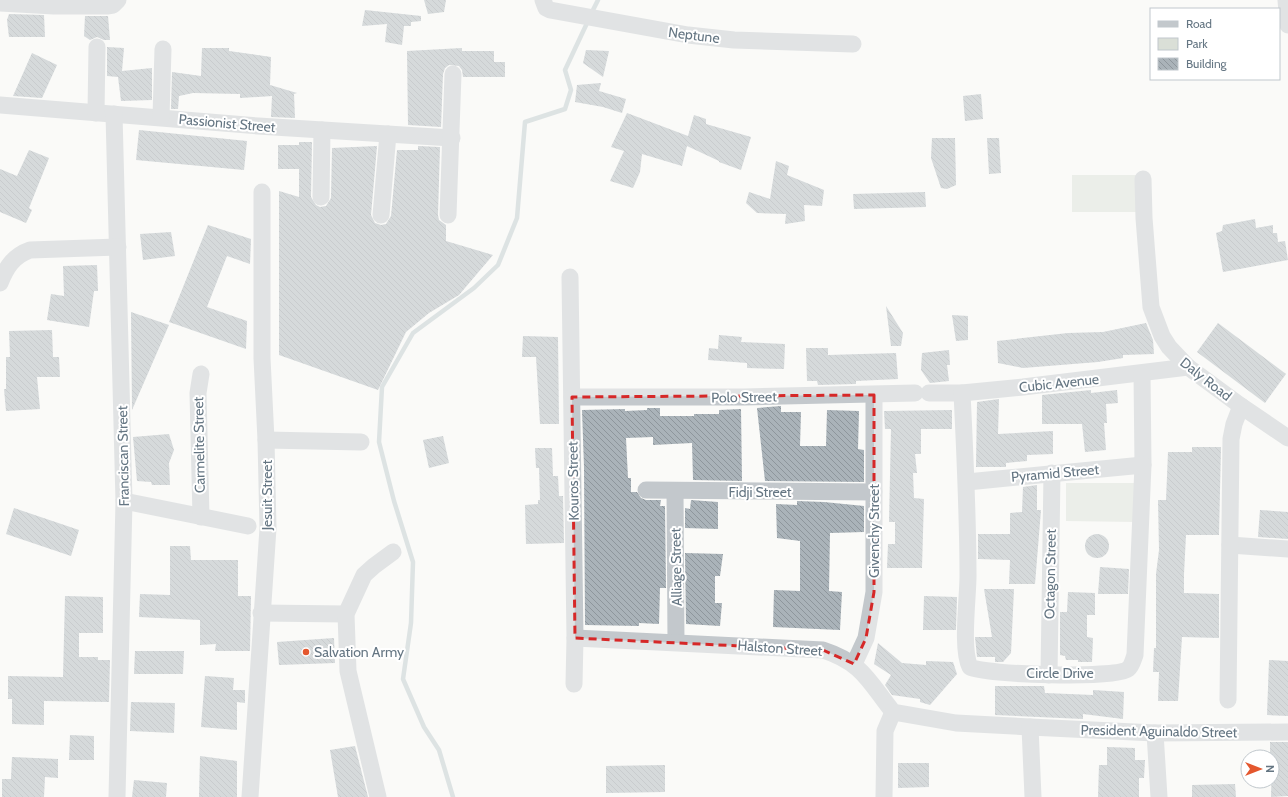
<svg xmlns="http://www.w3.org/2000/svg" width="1288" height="797" font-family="Cabin,sans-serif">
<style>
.park{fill:#dadfd7}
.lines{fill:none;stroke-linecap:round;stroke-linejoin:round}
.stream{stroke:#bbc7cb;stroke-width:4.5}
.building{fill:url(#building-back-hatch)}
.street{stroke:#c3c8cc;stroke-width:17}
.marked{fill:none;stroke:#d62828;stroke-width:3;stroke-dasharray:8 5;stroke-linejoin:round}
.poi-dot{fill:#e4572e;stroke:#fff;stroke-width:1.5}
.labels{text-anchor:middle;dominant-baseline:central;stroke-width:4;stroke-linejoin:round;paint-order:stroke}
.street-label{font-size:14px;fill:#657683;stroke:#fff}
.poi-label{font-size:14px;fill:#657683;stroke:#fff;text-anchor:start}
</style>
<defs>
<pattern id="building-back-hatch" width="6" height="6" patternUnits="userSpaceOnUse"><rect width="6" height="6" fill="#aab3b9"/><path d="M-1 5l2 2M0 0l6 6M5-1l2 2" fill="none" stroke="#8e969c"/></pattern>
</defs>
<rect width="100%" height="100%" fill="#fafaf8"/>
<g class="park">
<rect x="1072" y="175" width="69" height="37"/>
<polygon points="1066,483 1136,483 1136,522 1066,521"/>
</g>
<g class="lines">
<g class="stream">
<polyline points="591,14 598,0"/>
<polyline points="453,797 439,750 424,727 403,679 411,623 413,562 394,501 379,442 382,387 413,333 474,288 498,265 517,218 525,122 565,109 571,90 565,70 588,21"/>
</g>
</g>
<g class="building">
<polygon points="424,0 446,0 444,12 428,14"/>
<polygon points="365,10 421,16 421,21 411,22 411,26 404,26 402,45 385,42 387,24 362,26"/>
<polygon points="9,14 44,15 45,37 9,37 7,20"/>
<polygon points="85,16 108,16 110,40 104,40 97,37 90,40 84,36"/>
<polygon points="107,47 124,48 122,71 152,68 152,100 121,101 118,77 107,76"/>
<polygon points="202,48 229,48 229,51 271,57 270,85 297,93 294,94 295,118 271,117 272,96 240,98 240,94 193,93 179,96 178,109 171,109 172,72 201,76"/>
<polygon points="462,48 462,51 494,51 494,62 505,62 505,77 463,77 462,70 459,66 449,65 445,68 443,74 441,127 408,125 407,51"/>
<polygon points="586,50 609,51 603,77 583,63"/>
<polygon points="32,53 57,65 42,98 13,96"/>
<polygon points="601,83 599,91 626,99 622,113 603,107 575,102 577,85"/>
<polygon points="981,94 983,119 965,121 963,96"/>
<polygon points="627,113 688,136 694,115 706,119 706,124 751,137 741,170 719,162 719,161 687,146 682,166 642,154 640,172 633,188 610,181 624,151 611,147"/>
<polygon points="139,130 247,141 244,170 136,160"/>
<polygon points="932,138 955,138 956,185 947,189 941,188 931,158"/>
<polygon points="987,138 999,138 1001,173 989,174"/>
<polygon points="299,142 312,142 311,197 316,205 320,207 326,206 331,198 332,148 377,146 371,215 375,223 381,225 386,224 391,216 397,150 418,150 418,146 440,147 438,215 439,220 446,225 446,241 493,255 459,295 429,313 406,332 378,390 279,355 279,191 299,197 299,169 278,169 278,145 299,145"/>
<polygon points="29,150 49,158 29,208 32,210 26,223 0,212 0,169 17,176"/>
<polygon points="776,161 789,166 787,175 824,190 822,206 804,205 805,221 785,224 786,214 757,213 746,203 749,192 770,199"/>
<polygon points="925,192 926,207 854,209 853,194"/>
<polygon points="1255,219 1256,228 1273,225 1273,233 1277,233 1278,242 1285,241 1288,260 1223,272 1216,233 1222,231 1223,225"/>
<polygon points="208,225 251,239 250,264 227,256 207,307 247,321 246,349 169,322"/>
<polygon points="171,232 175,256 143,260 140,234"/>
<polygon points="97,265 98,291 94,291 89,327 47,320 51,294 64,296 63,266"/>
<polygon points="886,306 903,333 901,346 891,346"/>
<polygon points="131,312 169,325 132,410"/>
<polygon points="952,315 968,316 968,340 956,341"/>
<polygon points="1146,323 1153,340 1154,354 1123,355 1123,358 1098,362 1023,368 998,363 997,341 1068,333 1103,332"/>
<polygon points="1218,323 1286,374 1265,403 1197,352"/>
<polygon points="52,330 53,357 59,357 60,377 37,377 40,409 6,411 4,389 6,389 6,357 10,357 9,331"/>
<polygon points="719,335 742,337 741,342 785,344 784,369 747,368 747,363 708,360 709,348 718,349"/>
<polygon points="523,336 558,337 559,424 540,424 536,357 522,357"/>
<polygon points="806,348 828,348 828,355 896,353 898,379 856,381 856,384 818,385 817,381 807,381"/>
<polygon points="949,350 950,365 947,365 949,381 930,383 921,370 922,353"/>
<polygon points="1091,390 1091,393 1117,390 1118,403 1106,404 1107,423 1104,423 1106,450 1085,452 1082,424 1042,424 1042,395"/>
<polygon points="999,399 998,434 1053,431 1053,454 1027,455 1027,461 1006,463 1006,467 976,467 977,402"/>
<polygon points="781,406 781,412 801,412 800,446 826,446 827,410 859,411 858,449 864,450 864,482 765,481 757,408"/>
<polygon points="647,408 660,408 660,416 694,416 694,414 719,414 719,410 741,409 742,481 693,480 692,443 653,445 653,437 626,438 628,478 631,478 631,492 637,492 641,498 646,500 661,500 660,506 665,506 666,588 660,588 659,624 639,623 639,626 585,625 584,467 582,410 625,409 625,411 647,410"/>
<polygon points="952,410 952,429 921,429 921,454 915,454 917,473 913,473 914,498 924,499 922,568 887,568 888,544 895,544 895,522 889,522 891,429 885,429 884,411"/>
<polygon points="169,434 174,450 169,463 170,485 152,485 151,482 137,481 133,437"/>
<polygon points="443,436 449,463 429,468 423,440"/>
<polygon points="1192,447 1221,447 1219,535 1186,535 1184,574 1184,593 1219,594 1219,638 1182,637 1178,701 1158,701 1159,672 1153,672 1154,648 1156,648 1156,574 1159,550 1158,500 1166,500 1168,452 1192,452"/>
<polygon points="535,448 552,448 553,476 558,476 559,496 563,496 564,543 526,544 525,505 538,504 538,500 540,500 539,468 536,468"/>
<polygon points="1037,485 1037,510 1041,510 1035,584 1009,584 1010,560 978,559 978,534 1010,534 1010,513 1022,512 1023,487"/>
<polygon points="691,500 718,502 718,529 685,528 685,508 690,509"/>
<polygon points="797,501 824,502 864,506 864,532 830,533 829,591 842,592 840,630 773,627 774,590 800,591 800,541 777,538 776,504 797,505"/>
<polygon points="14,508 79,530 71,556 6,534"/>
<polygon points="1260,510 1288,512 1288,539 1258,537"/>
<circle cx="1097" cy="546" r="12"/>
<polygon points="170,546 190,546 191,560 238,560 238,596 251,596 250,651 215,651 216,644 200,645 200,620 139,617 140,594 170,595"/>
<polygon points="685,553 723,554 720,576 715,576 715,603 722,603 720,626 686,624"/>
<polygon points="1100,567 1129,569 1128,594 1098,594"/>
<polygon points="984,589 1014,589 1011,653 1003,662 995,662 995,657 977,657 975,637 992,637"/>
<polygon points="1068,592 1095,593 1095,615 1087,615 1087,637 1093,638 1092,662 1078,662 1078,660 1066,660 1065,656 1060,655 1060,612 1067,612"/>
<polygon points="65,596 103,597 103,633 79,633 79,657 98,657 98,660 110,660 109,702 44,701 44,725 12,724 12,699 8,699 8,676 63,677"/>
<polygon points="924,596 957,597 956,630 923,630"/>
<polygon points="334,638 335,663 279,665 277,642"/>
<polygon points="878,643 902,663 926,665 926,661 953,662 957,674 930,705 920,702 920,699 892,695 885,685 891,675 874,664"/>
<polygon points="135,651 184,651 183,674 134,674"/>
<polygon points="1269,660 1288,661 1288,716 1267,715"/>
<polygon points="205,676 234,678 233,690 245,690 245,703 237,702 237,730 201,727"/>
<polygon points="995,686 1044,686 1045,693 1093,695 1093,690 1124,692 1123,719 1083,714 1083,719 995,715"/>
<polygon points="131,702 175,703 174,733 130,731"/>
<polygon points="70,735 94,736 94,760 69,760"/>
<polygon points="1270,742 1288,742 1288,796 1271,797 1272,757 1270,757"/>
<polygon points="355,746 368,797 338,797 330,750"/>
<polygon points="1107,747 1135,748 1135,760 1145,760 1144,778 1139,778 1139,797 1098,797 1099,765 1107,765"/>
<polygon points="200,756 237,761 237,797 199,797"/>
<polygon points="12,757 58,759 58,778 45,777 44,797 2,797 2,779 11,779"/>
<polygon points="898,763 929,763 929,787 898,788"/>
<polygon points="665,765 665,792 606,793 606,766"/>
<polygon points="134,780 167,783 166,797 132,797"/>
<polygon points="1235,784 1236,797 1192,797 1192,785"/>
</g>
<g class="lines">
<g class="street">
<polyline points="543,0 546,8 550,10 688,35 734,40 853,44"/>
<polyline points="1286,0 1288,25"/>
<polyline points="0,3 54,6 107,6 113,5 118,0"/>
<polyline points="0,105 258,126 452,138"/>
<polyline points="96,113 97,47"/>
<polyline points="114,114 124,501 117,797"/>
<polyline points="161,117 163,49"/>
<polyline points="1143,179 1144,218 1151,307 1162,336 1169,347 1188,367 1241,406 1288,438"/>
<polyline points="321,197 322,130"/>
<polyline points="381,215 388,134"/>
<polyline points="448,215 453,74"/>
<polyline points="570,277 575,638 574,684"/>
<path d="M0,283C6,268 13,256 30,250L118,247"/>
<polyline points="929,393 962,393 1023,387 1188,367"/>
<path d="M962,393C965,454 968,515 968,576C968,598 961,649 970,667C985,675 1116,679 1128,669C1132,666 1133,660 1135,655L1143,465L1142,374"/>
<polyline points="572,397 744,397 915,393"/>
<polyline points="266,440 361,442"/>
<polyline points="967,482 1143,465"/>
<polyline points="646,490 874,492"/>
<polyline points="675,491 676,642"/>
<polyline points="124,501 248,526"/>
<polyline points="201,517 198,393 201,374"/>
<polyline points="1230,545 1288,549"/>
<polyline points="261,613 346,614"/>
<path d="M575,638L823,650C863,663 869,682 893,712L956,723L1030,727L1155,733L1288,732"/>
<polyline points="854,664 866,638 874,592 874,395"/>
<polyline points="1049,675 1052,473"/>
<polyline points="1228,700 1231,439 1234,424 1241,406"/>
<polyline points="1030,727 1033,797"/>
<polyline points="1155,733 1159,797"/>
<polyline points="250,797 268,528 266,440 262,358 262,192"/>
<polyline points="378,797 348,671 346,614 364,575 374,566 393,552"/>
<polyline points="884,797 885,731 893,712"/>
</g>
</g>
<path d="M0 0H1288V797H0ZM874,395V592L866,638L854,664L823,650L575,638L572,397Z" fill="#fafaf8" fill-opacity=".55" fill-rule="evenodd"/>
<path class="marked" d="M874,395V592L866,638L854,664L823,650L575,638L572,397Z"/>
<circle class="poi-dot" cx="306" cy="652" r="4"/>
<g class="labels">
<g class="street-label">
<text transform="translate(694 35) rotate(7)">Neptune</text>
<text transform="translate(227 123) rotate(5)">Passionist Street</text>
<text transform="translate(1206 379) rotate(38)">Daly Road</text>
<text transform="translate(1059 383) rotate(-6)">Cubic Avenue</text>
<text transform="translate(744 397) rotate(-1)">Polo Street</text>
<text transform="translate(199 445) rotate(-91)">Carmelite Street</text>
<text transform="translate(123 456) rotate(-91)">Franciscan Street</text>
<text transform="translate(1055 473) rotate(-5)">Pyramid Street</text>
<text transform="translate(573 481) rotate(-91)">Kouros Street</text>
<text x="760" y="492">Fidji Street</text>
<text transform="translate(267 495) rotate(-90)">Jesuit Street</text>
<text transform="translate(874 531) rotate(-90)">Givenchy Street</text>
<text transform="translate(676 567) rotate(-91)">Alliage Street</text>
<text transform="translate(1050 574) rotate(-89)">Octagon Street</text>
<text transform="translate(780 648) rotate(4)">Halston Street</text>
<text x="1060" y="673">Circle Drive</text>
<text transform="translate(1159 731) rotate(1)">President Aguinaldo Street</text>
</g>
<g class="poi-label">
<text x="314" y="652">Salvation Army</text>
</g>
</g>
<rect x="1150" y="8" width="130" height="72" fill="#ffffff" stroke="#c1c8cd"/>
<rect x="1158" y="21" width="20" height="6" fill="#c3c8cc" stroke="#c1c8cd"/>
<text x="1186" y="28" font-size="12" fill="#657683">Road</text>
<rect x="1158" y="38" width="20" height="12" fill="#dadfd7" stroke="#c1c8cd"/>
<text x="1186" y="48" font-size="12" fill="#657683">Park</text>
<rect x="1158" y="58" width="20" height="12" fill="url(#building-back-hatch)" stroke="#c1c8cd"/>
<text x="1186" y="68" font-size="12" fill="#657683">Building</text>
<g transform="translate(1260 769) rotate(90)"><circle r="19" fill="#ffffff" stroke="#c1c8cd"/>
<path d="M0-3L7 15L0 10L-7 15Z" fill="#e4572e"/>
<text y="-6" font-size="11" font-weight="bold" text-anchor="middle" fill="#657683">N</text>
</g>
</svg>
